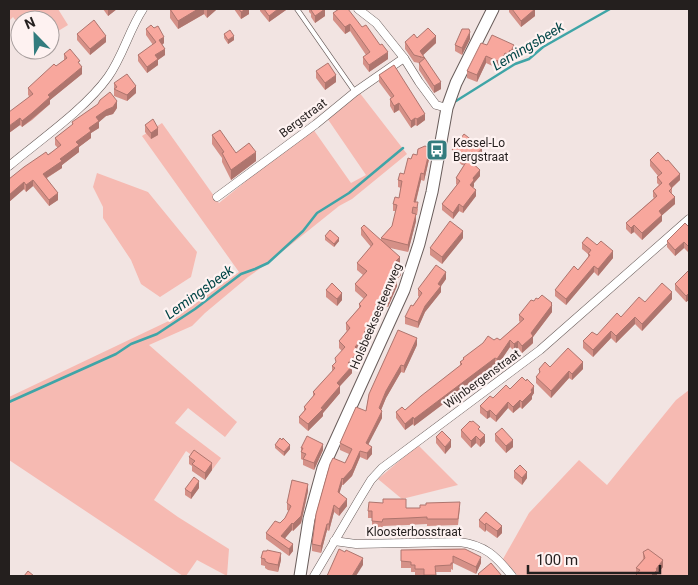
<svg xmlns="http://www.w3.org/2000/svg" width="698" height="585" font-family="Roboto,sans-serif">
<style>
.green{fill:#f6bab2}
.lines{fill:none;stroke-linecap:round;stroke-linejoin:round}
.stream{stroke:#3fa5a7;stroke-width:2.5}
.lane-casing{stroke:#695d5b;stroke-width:5.5}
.street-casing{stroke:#695d5b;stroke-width:9}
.secondary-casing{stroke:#695d5b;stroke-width:13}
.lane{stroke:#fff;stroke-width:4}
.street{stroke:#fff;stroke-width:8}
.secondary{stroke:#fff;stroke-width:11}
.wall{fill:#d59087}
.shaded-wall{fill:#ae756e}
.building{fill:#f8a79d;stroke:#ae756e}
.labels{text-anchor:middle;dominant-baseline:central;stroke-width:4.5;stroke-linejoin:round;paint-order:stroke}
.street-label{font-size:12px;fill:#241f1e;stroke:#fef2f1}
.poi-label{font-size:12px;fill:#241f1e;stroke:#fef2f1;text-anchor:start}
.water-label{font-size:14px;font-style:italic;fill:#004546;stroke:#fef2f1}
</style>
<rect width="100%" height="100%" fill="#f2e4e2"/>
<g class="green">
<polygon points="9,9 58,9 68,25 50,36 50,20 20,20 20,26 13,17 9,21"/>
<polygon points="359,92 407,154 352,199 339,206 268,263 248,277 205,313 192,326 149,345 237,422 225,437 188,408 175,423 221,458 212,470 186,451 154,500 178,517 229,549 227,576 197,560 186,576 183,576 9,460 9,397 175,318 239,272 142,136 162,123 219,203 245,182 244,180 313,129 351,183 366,175 327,118"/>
<polygon points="97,173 148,192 197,252 191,277 160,297 141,284 131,260 103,218 103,207 93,187"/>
<polygon points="689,390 689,576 518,576 503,559 529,513 579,460 607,485 676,400"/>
<polygon points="418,445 458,485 402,499 378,479"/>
</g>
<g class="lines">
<g class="stream">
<polyline points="456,101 515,64 529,59 543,47 610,9"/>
<polyline points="9,402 116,354 131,344 157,334 195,309 241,274 255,269 268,263 303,231 317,213 349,193 403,148"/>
</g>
<g class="lane-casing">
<polyline id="lane" points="297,9 355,92"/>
</g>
<g class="street-casing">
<g id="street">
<polyline points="358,9 376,23 404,58 419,82 436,105 447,108"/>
<path d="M9,166C40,140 85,109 108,77C123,56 129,30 143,9"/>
<polyline points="217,197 316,124 355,92 404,58"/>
<path d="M334,541L356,544L459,542C485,545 496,556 512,576"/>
<polyline points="314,576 360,498 371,480 382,468 540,350 689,219"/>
</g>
</g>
<g class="secondary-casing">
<polyline id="secondary" points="300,576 309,519 323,468 404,290 419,244 432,192 447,108 456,83 493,9"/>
</g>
<use href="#lane" class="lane"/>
<use href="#street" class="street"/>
<use href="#secondary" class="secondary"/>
</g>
<g class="wall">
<polygon points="103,9 117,9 108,16"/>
<polygon points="170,9 216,9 216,10 207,18 204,14 178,29 170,18"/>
<polygon points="234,9 249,9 249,14 241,19"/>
<polygon points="260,9 286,9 286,10 269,22 260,11"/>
<polygon points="309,9 325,9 325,16 315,23 311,17 311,14 309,12"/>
<polygon points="509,9 535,9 535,16 521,27 509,12"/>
<polygon points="333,13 362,27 388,59 369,72 363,64 363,57 366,55 350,31 345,34 333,20"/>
<polygon points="146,29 164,43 162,45 165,55 158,60 158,65 147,73 138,61 138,55 153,45 146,35"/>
<polygon points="77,34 106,42 90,55 77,40"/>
<polygon points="224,34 234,40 228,44 224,38"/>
<polygon points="417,38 436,43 423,55 441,89 434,93 419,70 419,63 414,62 405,49 405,42"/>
<polygon points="470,39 462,55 455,51 455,45"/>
<polygon points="487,45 514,52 511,58 510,57 508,61 505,60 503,65 497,68 486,63 477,82 467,78 467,71"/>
<polygon points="64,54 80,65 82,74 50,100 50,104 32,120 22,127 20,125 9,133 29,96 28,95 28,88 64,60"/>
<polygon points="316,71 336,82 325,90 316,78"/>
<polygon points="379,75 425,120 417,126 415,125 411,128 399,110 394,113 390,106 390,99 391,98 379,82"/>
<polygon points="114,83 136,93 127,101 114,96"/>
<polygon points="117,108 113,114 106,116 99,122 99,128 91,133 91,138 79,147 79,152 62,165 62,168 47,178 58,200 49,206 33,186 26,192 24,189 9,202 9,179 58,148 55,145 55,138 72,126 72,122"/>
<polygon points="145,125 158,135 151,139 145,132"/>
<polygon points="212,135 236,153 256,161 231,180 222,162 222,158 212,144"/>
<polygon points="452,150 482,154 474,164 480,176 474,183 474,186 473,188 476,196 463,213 459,211 453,219 442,210 442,204 457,185 456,184 456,178 464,165 462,165 452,156"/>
<polygon points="417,155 430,155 424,181 421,180 416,202 418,209 417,215 416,215 416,221 408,252 390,248 400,263 398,265 401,275 397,279 397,286 388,307 383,305 373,330 366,337 366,341 358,350 359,357 352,366 352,373 340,386 340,393 323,413 323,416 308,431 299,423 299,417 304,411 304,407 313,397 313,392 332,372 332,366 336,362 342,351 339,348 339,341 347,331 346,330 346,323 359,308 359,304 364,299 355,291 355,284 363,275 357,270 357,263 371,247 361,235 361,228 381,240 381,238 392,226 396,211 393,211 393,204 399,198 401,188 398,187 398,180 404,174 411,159"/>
<polygon points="650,160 680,180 672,188 672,194 675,204 662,215 662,221 642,240 634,232 631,234 626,229 626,223 654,198 653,197 653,191 659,185 657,183 657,177 658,176 650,166"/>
<polygon points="689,227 689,253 684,248 675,256 667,247 667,241"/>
<polygon points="325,236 339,241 334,247 325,240"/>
<polygon points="463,238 442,264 430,255 430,248"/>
<polygon points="582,243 613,258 598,276 594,272 566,305 555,296 555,290 578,270 588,257 588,254 582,249"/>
<polygon points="689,270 689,300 686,302 675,290 675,284"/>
<polygon points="446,279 441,286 441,292 425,312 418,328 405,324 405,317 419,297 418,296 418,289"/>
<polygon points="326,290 342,300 337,306 326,297"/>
<polygon points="538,299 552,303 552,312 533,337 533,343 531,345 522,353 518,348 514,351 510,347 497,366 495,365 414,426 413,424 405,430 396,418 396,412 405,410 460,366 460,362 463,360 463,358 494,340 500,340 520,322 519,321 519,315 534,301"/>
<polygon points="672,299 642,331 635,324 616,343 611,338 593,357 583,348 583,341 597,335 621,317 645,302"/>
<polygon points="417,345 404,373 401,372 386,398 381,410 382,418 368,444 372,454 367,460 360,457 352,476 343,485 342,485 339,493 347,506 339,516 334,512 329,531 327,530 321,553 312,551 312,544 349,454 340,450 340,443 366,411 369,394"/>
<polygon points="550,367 583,369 572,380 569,378 551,398 536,383 536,377 539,374 539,369"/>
<polygon points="510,389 534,393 532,396 532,399 522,409 520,407 513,413 508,408 496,422 490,417 487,419 480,413 480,406"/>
<polygon points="461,430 480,430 485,442 480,447 476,443 471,448 461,437"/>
<polygon points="495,434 513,447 506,453 495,441"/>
<polygon points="436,437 451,447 445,454 436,443"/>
<polygon points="275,445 290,449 284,456 275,448"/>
<polygon points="301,448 323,450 314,470 303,465 303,460 301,459"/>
<polygon points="189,457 212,470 205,480 192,471 192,466 189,464"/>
<polygon points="514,471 527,478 522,485 514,478"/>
<polygon points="199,488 191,499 185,495 185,489"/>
<polygon points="308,491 301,523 293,531 292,530 285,538 293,551 289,556 266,539 266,533 280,523 285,518 289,511 287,510 287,503"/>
<polygon points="406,508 460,508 458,525 427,526 427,524 408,525 383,526 382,528 372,528 372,518 368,518 368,511"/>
<polygon points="486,512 502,533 497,538 486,530 485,532 479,527 479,520"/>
<polygon points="465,549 481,563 476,574 453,563 453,570 451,569 451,572 436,572 436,576 415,576 415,572 411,572 411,568 401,568 401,550"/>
<polygon points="643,552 663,567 657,574 657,576 636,576 636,568 643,559"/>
<polygon points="261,558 281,560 278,572 268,570 265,568 265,566 261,565"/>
</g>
<g class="shaded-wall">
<polygon points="108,9 117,9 108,16"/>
<polygon points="198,9 204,9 204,14 178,29 178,21"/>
<polygon points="207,9 216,9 216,10 207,18"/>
<polygon points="246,9 249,9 249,14 241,19 241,12"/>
<polygon points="278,9 286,9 286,10 269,22 269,16"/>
<polygon points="325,9 325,16 315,23 315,16"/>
<polygon points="535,9 535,16 521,27 521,21"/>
<polygon points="350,24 350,31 345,34 345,27"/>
<polygon points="470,32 470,39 462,55 462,48"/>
<polygon points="106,36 106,42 90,55 90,49"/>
<polygon points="234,36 234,40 228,44 228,40"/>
<polygon points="436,36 436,43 420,58 420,51"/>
<polygon points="164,37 164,43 159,47 159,40"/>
<polygon points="514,45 514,52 511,58 511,51"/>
<polygon points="165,49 165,55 158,60 158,65 147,73 147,67 155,55"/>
<polygon points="510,50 510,57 508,61 508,54"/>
<polygon points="388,52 388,59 369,72 369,65"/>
<polygon points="505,53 505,60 503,65 497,68 497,61"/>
<polygon points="486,56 486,63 477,82 477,75"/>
<polygon points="82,67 82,74 50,100 50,104 22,127 22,121 48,95"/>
<polygon points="336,75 336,82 325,90 325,83"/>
<polygon points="441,82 441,89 434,93 434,86"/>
<polygon points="136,86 136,93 127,101 127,95"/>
<polygon points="117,101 117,108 113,114 106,116 99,122 99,128 91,133 91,138 79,147 79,152 62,165 62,168 43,180 43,174 60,159 89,128 96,117"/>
<polygon points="399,103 399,110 394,113 394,106"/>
<polygon points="425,114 425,120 417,126 417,119"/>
<polygon points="20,118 20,125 9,133 9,126"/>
<polygon points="415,118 415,125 411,128 411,121"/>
<polygon points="158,128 158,135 151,139 151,133"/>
<polygon points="430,148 430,155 424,181 424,174"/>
<polygon points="482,148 482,154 472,166 472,160"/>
<polygon points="256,152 256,161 231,180 231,170"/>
<polygon points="480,170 480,176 474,183 474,186 470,192 470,185 473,178"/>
<polygon points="421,173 421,180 414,208 414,202"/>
<polygon points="680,174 680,180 669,190 669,184"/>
<polygon points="33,180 33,186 26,192 26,185"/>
<polygon points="24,182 24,189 9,202 9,195"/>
<polygon points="476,190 476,196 463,213 463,207"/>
<polygon points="58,193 58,200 49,206 49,200"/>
<polygon points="675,197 675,204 659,218 659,211"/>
<polygon points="459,204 459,211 453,219 453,213"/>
<polygon points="416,214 416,221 408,252 408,245"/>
<polygon points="662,215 662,221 642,240 642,233"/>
<polygon points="634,225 634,232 631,234 631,228"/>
<polygon points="463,231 463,238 442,264 442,257"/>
<polygon points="339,238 339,241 334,247 334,244"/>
<polygon points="684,242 684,248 675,256 675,250"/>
<polygon points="613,251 613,258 598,276 598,269"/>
<polygon points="400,257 400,263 395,269 395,262"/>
<polygon points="594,266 594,272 566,305 566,299"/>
<polygon points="401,268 401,275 397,279 397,286 388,307 388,300 393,277"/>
<polygon points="446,272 446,279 441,286 441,292 425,312 418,328 418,322 425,306 438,284"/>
<polygon points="672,292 672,299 642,331 642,324"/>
<polygon points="342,293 342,300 337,306 337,299"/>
<polygon points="689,293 689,300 686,302 686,296"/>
<polygon points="383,298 383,305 373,330 366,337 366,341 355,354 355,347 364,332"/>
<polygon points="552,303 552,312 533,337 533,343 522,353 522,346"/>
<polygon points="635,317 635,324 616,343 616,336"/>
<polygon points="611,331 611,338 593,357 593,350"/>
<polygon points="417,338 417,345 404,373 404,366"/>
<polygon points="510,340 510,347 497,366 497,359"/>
<polygon points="518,341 518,348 514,351 514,344"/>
<polygon points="359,351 359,357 348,369 348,363"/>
<polygon points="495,358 495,365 414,426 414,419"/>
<polygon points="583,362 583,369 572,380 572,374"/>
<polygon points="401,365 401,372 386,398 379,415 379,408 386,391"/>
<polygon points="352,366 352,373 340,386 340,393 323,413 323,416 308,431 308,424 321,408 337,383"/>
<polygon points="569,371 569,378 551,398 551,391"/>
<polygon points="534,386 534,393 532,396 532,399 522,409 522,402"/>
<polygon points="520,400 520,407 513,413 513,407"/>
<polygon points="508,402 508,408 496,422 496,416"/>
<polygon points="490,410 490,417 487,419 487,412"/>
<polygon points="382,411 382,418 366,449 366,443"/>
<polygon points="413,417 413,424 405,430 405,424"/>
<polygon points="485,435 485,442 480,447 480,440"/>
<polygon points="476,436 476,443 471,448 471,441"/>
<polygon points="451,440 451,447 445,454 445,447"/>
<polygon points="513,440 513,447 506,453 506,446"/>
<polygon points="323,444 323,450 314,470 314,463"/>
<polygon points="290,445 290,449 284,456 284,452"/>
<polygon points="372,447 372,454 367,460 367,453"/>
<polygon points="360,451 360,457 352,476 343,485 343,479"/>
<polygon points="212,463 212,470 205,480 205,473"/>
<polygon points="527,472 527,478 522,485 522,478"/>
<polygon points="342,478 342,485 338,498 338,492"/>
<polygon points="199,481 199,488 191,499 191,493"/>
<polygon points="308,484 308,491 301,523 293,531 293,524"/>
<polygon points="347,499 347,506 339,516 339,509"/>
<polygon points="334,505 334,512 329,531 329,524"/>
<polygon points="292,523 292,530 281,543 281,536"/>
<polygon points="486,523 486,530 485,532 485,525"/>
<polygon points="327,524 327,530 321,553 321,546"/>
<polygon points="502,526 502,533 497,538 497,531"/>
<polygon points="293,544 293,551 289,556 289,549"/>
<polygon points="281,553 281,560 278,572 278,565"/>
<polygon points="481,557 481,563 476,574 476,567"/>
<polygon points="363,558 363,565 356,576 352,576"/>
<polygon points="663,560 663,567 657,574 657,576 651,576"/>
</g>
<g class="building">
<polygon points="170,9 198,9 178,21"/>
<polygon points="239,9 246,9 241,12"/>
<polygon points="264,9 278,9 269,16"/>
<polygon points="312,9 325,9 315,16 311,10"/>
<polygon points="339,9 348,9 362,27 366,25 380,45 382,44 388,52 369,65 363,57 370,52 350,24 345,27 333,13"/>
<polygon points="512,9 535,9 521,21"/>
<polygon points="94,20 106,36 90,49 77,34"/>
<polygon points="151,25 154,28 158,26 164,37 159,40 165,49 155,55 158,59 147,67 138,55 156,42 146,29"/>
<polygon points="428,28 436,36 420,51 441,82 434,86 419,63 425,58 414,55 405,42 414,34 417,38"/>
<polygon points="462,29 469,29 470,32 462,48 455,45"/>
<polygon points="230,30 234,36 228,40 224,34"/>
<polygon points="492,35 514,45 511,51 510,50 508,54 505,53 503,58 497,61 486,56 477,75 467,71 481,43 487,45"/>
<polygon points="70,49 80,61 78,62 82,67 48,95 50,97 32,113 22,121 20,118 9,126 9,112 33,94 28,88 54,64 56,66 67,58 64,54"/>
<polygon points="328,63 336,75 325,83 316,71"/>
<polygon points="394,65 425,114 417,119 415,118 411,121 399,103 394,106 390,99 394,96 379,75"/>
<polygon points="127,74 136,86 127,95 114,89 117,87 114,83"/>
<polygon points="110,92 117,101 113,107 106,110 96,117 99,121 89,128 91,131 76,142 79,145 60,159 62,161 43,174 58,193 49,200 33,180 26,185 24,182 9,195 9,179 24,167 46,152 48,155 61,145 55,138 73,124 72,122 98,104 100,100"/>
<polygon points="153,119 158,128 151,133 145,125"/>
<polygon points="220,130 236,153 249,143 256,152 231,170 222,153 224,152 212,135"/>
<polygon points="464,134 482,148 472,160 462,158 452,150"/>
<polygon points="425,146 430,148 424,174 421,173 414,202 418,202 417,208 413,207 412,213 416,214 408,245 381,238 392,226 397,205 393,204 395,197 399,198 402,181 398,180 400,173 404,174 408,158 411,159 413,154 417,155 418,149"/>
<polygon points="658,152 666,161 668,160 680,174 669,184 672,188 669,191 675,197 659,211 662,215 642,233 634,225 631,228 626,223 657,196 653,191 662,183 657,177 662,173 650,160"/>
<polygon points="468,159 480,170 473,178 474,180 470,185 476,190 463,207 459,204 453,213 442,204 460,181 456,178"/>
<polygon points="450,221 463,231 442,257 430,248"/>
<polygon points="685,223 689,227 689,247 684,242 675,250 667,241"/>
<polygon points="364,225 400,257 395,262 401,268 393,277 397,279 388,300 383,298 373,323 364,332 366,334 355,347 359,351 348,363 352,366 337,383 340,386 321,408 323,409 308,424 299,417 306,409 304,407 315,394 313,392 335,368 332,366 336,362 335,358 345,347 339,341 350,328 346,323 361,306 359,304 367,295 355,284 367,271 357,263 373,244 361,228"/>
<polygon points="330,230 339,238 334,244 325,236"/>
<polygon points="587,237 597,245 601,241 613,251 598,269 594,266 566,299 555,290 574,266 578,270 590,255 588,254 591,250 582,243"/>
<polygon points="436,265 446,272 438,284 441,286 425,306 418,322 405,317 411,305 413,306 422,293 418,289"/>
<polygon points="689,270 689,293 686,296 675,284"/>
<polygon points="332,283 342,293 337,299 326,290"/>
<polygon points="662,283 672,292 642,324 635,317 616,336 611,331 593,350 583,341 592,332 597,335 617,313 621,317 639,297 645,302"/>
<polygon points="542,295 552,303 551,304 552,305 531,333 533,336 531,338 522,346 518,341 514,344 510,340 497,359 495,358 414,419 413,417 405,424 396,412 402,407 405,410 421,396 462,364 460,362 464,359 463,358 483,343 488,336 494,340 497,338 500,340 524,319 519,315 531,300 534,301 536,298 538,299"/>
<polygon points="398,330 417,338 404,366 401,365 386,391 379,408 382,411 366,443 372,447 367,453 360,451 352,469 343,479 342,478 338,492 347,499 339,509 334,505 329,524 327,524 321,546 312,544 316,514 330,464 333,458 345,463 352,449 340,443 356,407 366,411 369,394"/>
<polygon points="568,348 583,362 572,374 569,371 551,391 536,377 540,372 539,369 545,362 550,367"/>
<polygon points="522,377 526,381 527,379 534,386 531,390 532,392 522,402 520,400 513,407 508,402 496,416 490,410 487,412 480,406 490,396 493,398 506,385 510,389"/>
<polygon points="470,421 471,422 473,421 480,427 478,429 485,435 480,440 476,436 471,441 461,430"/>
<polygon points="502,428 513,440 506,446 495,434"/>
<polygon points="442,431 451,440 445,447 436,437"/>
<polygon points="307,436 323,444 314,463 303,459 306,454 301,452 303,448 301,448"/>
<polygon points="280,438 282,440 283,438 290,445 284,452 275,445"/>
<polygon points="194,450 212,463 205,473 192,464 195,461 189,457"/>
<polygon points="520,465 527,472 522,478 514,471"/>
<polygon points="194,477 199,481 191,493 185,489"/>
<polygon points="292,480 308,484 301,516 293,524 292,523 281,536 293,544 289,549 266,533 275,521 280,523 285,518 291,506 287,503"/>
<polygon points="383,499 406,499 406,508 420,508 420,505 426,505 426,503 460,502 458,519 427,519 427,517 408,518 383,519 382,522 372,521 372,511 368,511 369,502 383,503"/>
<polygon points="486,512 502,526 497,531 486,523 485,525 479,520"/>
<polygon points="339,549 345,552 346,550 363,558 352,576 327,576"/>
<polygon points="465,549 481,557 476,567 453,556 453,563 451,563 451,565 435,566 436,575 424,575 424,569 415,569 415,565 411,565 411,562 401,561 401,550"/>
<polygon points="648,549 663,560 656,569 657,570 651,576 637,576 636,575 640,570 636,568 645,558 643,552"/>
<polygon points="267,550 281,553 278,565 268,563 265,561 265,559 261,558 263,551 267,551"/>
<polygon points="491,563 502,576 480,576 478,574"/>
<polygon points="28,571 34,576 24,576"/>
</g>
<defs>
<g id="bus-square" transform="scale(1.125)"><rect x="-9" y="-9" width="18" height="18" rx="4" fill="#337c7e" stroke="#fef2f1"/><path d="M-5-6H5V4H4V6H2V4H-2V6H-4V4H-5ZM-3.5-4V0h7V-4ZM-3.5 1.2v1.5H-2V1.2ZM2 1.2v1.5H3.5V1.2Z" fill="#fff"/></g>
</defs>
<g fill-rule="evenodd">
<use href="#bus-square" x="437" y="150"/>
</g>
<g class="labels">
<g class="street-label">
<text transform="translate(303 118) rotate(-37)">Bergstraat</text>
<text transform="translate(376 316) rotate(-67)">Holsbeeksesteenweg</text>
<text transform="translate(482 379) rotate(-36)">Wijnbergenstraat</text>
<text x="414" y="532">Kloosterbosstraat</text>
</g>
<g class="poi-label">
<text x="453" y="143">Kessel-Lo<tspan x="453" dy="14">Bergstraat</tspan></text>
</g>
<g class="water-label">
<text transform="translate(528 46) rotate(-31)">Lemingsbeek</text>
<text transform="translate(199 292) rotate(-36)">Lemingsbeek</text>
</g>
</g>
<rect width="698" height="585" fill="none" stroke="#241f1e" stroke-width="20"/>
<g transform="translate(35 35) rotate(337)"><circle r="24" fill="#fef2f1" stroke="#a79e9d"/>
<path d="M0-4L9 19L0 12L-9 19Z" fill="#337c7e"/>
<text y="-8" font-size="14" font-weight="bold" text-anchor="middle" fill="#241f1e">N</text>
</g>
<path d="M528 565v8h132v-8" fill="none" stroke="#241f1e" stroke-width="2.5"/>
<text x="536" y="565" font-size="15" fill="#241f1e" stroke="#fef2f1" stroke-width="4" paint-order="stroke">100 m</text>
</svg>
